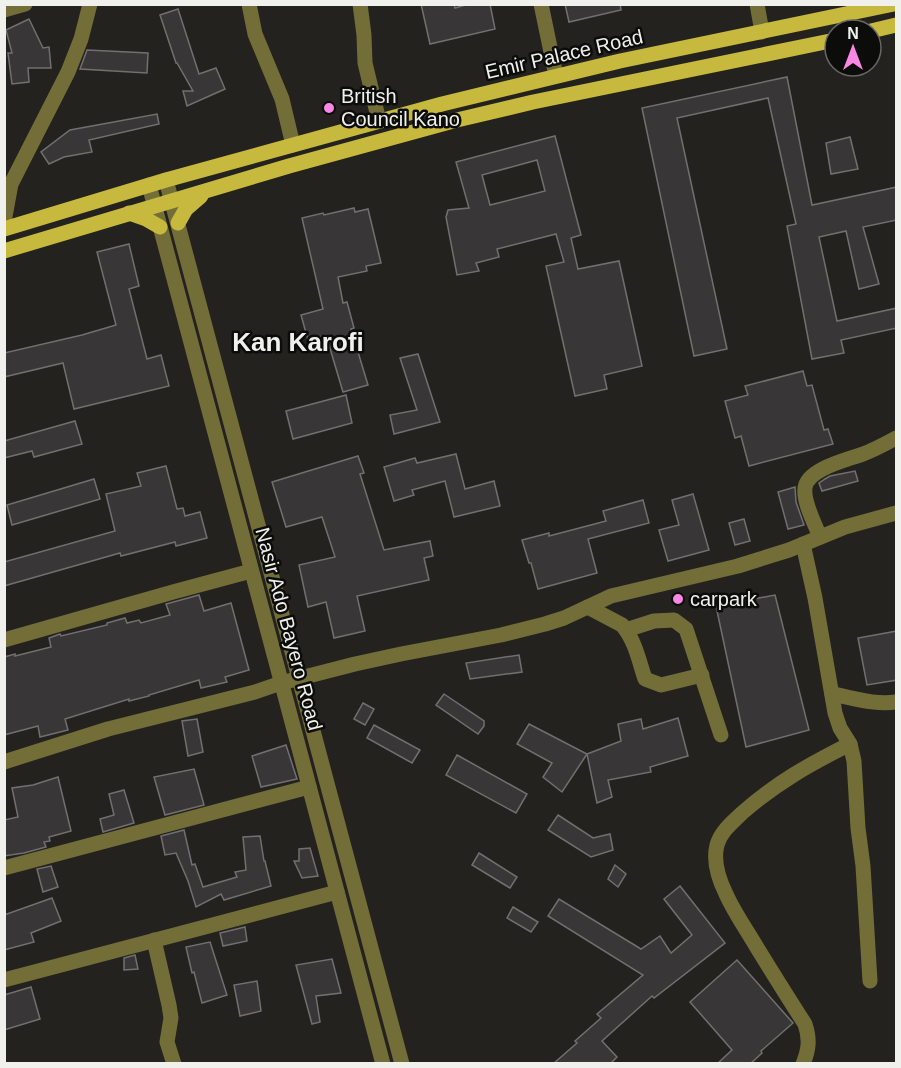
<svg xmlns="http://www.w3.org/2000/svg" width="901" height="1068" font-family="Helvetica,sans-serif">
<style>
.building{fill:#393638;stroke:#726f71;stroke-width:1.5;fill-rule:evenodd}
.lines{fill:none;stroke-linecap:round;stroke-linejoin:round}
.minor{stroke:#736d38;stroke-width:15}
.major{stroke:#c6b93e;stroke-width:15}
.poi-dot{fill:#fb87e5;stroke:#0c0c0a;stroke-width:2}
.labels{text-anchor:middle;dominant-baseline:central;stroke-width:5;stroke-linejoin:round;paint-order:stroke}
.street-label{font-size:20px;fill:#f0f0ed;stroke:#0c0c0a}
.poi-label{font-size:20px;fill:#f0f0ed;stroke:#0c0c0a;text-anchor:start}
.district-label{font-size:26px;font-weight:bold;fill:#f0f0ed;stroke:#0c0c0a}
</style>
<rect width="100%" height="100%" fill="#23221f"/>
<g class="building">
<polygon points="421,4 454,4 455,8 469,4 490,4 495,29 430,44"/>
<polygon points="565,4 620,4 621,10 569,22"/>
<polygon points="178,9 199,74 216,68 225,89 187,106 183,91 193,91 177,63 176,63 160,15"/>
<polygon points="29,19 43,48 49,47 51,68 28,68 29,82 12,84 8,53 12,53 6,30"/>
<polygon points="87,50 148,53 147,73 80,69"/>
<polygon points="787,77 812,205 897,187 897,220 863,227 879,284 859,289 846,231 819,237 837,321 897,308 897,328 841,340 844,353 812,359 787,226 796,224 768,98 677,118 727,349 694,356 642,108"/>
<polygon points="157,114 159,124 89,140 92,152 64,157 49,164 41,152 70,130"/>
<path d="M555,136L581,235L571,238L578,269L619,261L642,366L604,375L607,389L575,396L546,266L564,262L556,234L497,249L499,257L476,263L479,271L457,275L446,217L448,210L469,208L456,162ZM537,160L545,191L490,205L482,175Z"/>
<polygon points="850,137 858,169 831,174 826,143"/>
<polygon points="354,208 355,212 368,209 381,263 366,266 367,271 338,277 343,303 347,302 354,328 351,329 368,385 343,392 326,335 308,340 301,315 323,309 302,218 323,213 324,215"/>
<polygon points="129,244 139,286 129,289 147,359 161,355 169,386 74,409 63,363 4,377 4,353 82,335 116,325 97,252"/>
<polygon points="418,354 440,422 394,434 390,415 417,410 400,358"/>
<polygon points="803,371 807,386 812,385 824,430 828,429 833,444 749,466 741,436 735,438 725,401 748,395 745,386"/>
<polygon points="346,395 352,423 293,439 286,411"/>
<polygon points="75,421 82,444 34,457 32,451 4,458 4,441"/>
<polygon points="456,454 465,489 494,481 500,506 454,517 445,481 412,490 414,495 394,501 384,467 415,458 417,463"/>
<polygon points="358,456 364,473 360,474 384,550 430,541 433,556 424,558 429,580 357,596 365,631 334,638 326,602 308,607 299,565 335,557 322,517 286,527 272,482"/>
<polygon points="166,466 177,509 183,508 185,516 200,512 207,538 176,546 175,542 121,556 120,553 4,586 4,562 115,531 106,494 141,486 137,473"/>
<polygon points="855,471 858,481 822,491 819,483 825,479 830,476"/>
<polygon points="94,479 100,499 12,525 7,505"/>
<polygon points="795,487 796,502 804,525 788,529 778,492"/>
<polygon points="693,494 709,550 668,561 659,530 679,525 672,500"/>
<polygon points="643,500 649,523 588,539 597,573 538,589 531,563 529,563 522,540 549,533 549,536 606,521 603,511"/>
<polygon points="744,519 750,541 735,545 729,523"/>
<polygon points="199,595 204,611 231,603 249,670 225,677 227,682 201,688 199,680 149,695 149,696 129,701 129,699 65,719 68,730 40,737 38,726 4,735 4,657 15,654 15,656 51,647 49,638 60,634 61,636 107,625 107,623 125,618 127,623 139,620 141,623 170,615 166,604"/>
<polygon points="775,595 809,730 746,747 716,606"/>
<polygon points="897,631 897,680 867,685 858,638"/>
<polygon points="519,655 522,672 470,679 466,663"/>
<polygon points="444,694 484,721 484,726 478,734 436,705"/>
<polygon points="363,703 374,709 365,725 354,719"/>
<polygon points="678,718 688,756 650,767 651,772 608,780 612,797 597,803 587,754 621,741 618,724 641,719 643,729"/>
<polygon points="197,719 203,752 188,756 182,721"/>
<polygon points="529,724 587,754 562,792 543,777 552,763 517,744"/>
<polygon points="374,725 420,750 412,763 367,738"/>
<polygon points="286,745 297,779 261,787 252,756"/>
<polygon points="457,755 527,794 516,813 446,775"/>
<polygon points="194,769 204,805 165,815 154,777"/>
<polygon points="58,777 71,831 49,837 50,841 44,842 46,847 24,853 4,856 4,820 18,817 12,788 33,785"/>
<polygon points="124,790 134,823 103,832 100,819 114,815 109,794"/>
<polygon points="558,815 593,838 610,834 613,850 591,857 548,830"/>
<polygon points="184,830 192,865 195,864 203,887 237,877 235,872 246,870 243,837 260,836 264,861 265,861 271,886 224,900 221,894 196,907 188,881 176,853 165,855 161,836"/>
<polygon points="310,848 318,876 302,878 294,861 299,861 299,849"/>
<polygon points="479,853 517,877 510,888 472,865"/>
<polygon points="615,865 626,874 618,887 608,879"/>
<polygon points="51,866 58,887 43,892 37,869"/>
<polygon points="680,886 725,943 654,998 652,996 602,1041 617,1057 610,1064 553,1064 577,1043 575,1041 601,1018 597,1014 643,975 548,916 559,899 641,949 660,936 671,953 692,935 664,899"/>
<polygon points="52,898 61,921 31,933 34,942 4,950 4,915"/>
<polygon points="513,907 538,922 531,932 507,918"/>
<polygon points="245,927 247,941 223,946 220,933"/>
<polygon points="210,942 227,995 202,1003 194,972 192,973 186,947"/>
<polygon points="135,955 138,969 124,970 124,958"/>
<polygon points="332,959 341,993 316,996 320,1022 312,1024 296,965"/>
<polygon points="737,960 793,1023 761,1051 762,1053 750,1064 717,1064 732,1050 690,1002"/>
<polygon points="257,981 261,1011 240,1016 234,985"/>
<polygon points="31,987 40,1019 4,1030 4,995"/>
</g>
<g class="lines">
<g class="minor">
<polyline points="249,4 255,34 282,99 293,145"/>
<polyline points="360,4 364,35 365,63 379,121"/>
<polyline points="541,4 556,76"/>
<polyline points="757,4 762,32"/>
<polyline points="4,10 25,4"/>
<polyline points="166,180 402,1064"/>
<polyline points="149,185 383,1064"/>
<polyline points="4,222 11,184 68,72 81,39 90,4"/>
<path d="M820,537C815,524 803,502 805,488C807,469 847,460 863,454C874,450 885,444 896,438"/>
<polyline points="803,544 815,598 835,713 840,728 850,744 854,761 858,828 863,866 870,981"/>
<path d="M588,607L622,625C635,640 639,661 645,679L661,685L702,675"/>
<polyline points="626,630 654,621 674,620 686,629 721,735"/>
<polyline points="4,640 173,592 251,571"/>
<path d="M832,694C854,698 874,705 896,702"/>
<polyline points="4,762 108,729 255,692 281,683 355,664 401,654 501,635 545,624 564,618 611,596 738,566 789,550 845,527 896,513"/>
<polyline points="4,868 309,787"/>
<polyline points="154,940 169,1005 171,1018 167,1042 174,1064"/>
<polyline points="4,980 337,892"/>
<path d="M803,1064C809,1049 810,1039 805,1024C788,998 772,972 756,946C746,929 734,912 726,894C719,880 713,861 717,845C721,831 732,823 742,813C776,783 810,764 850,744"/>
</g>
<g class="major">
<polyline points="871,31 896,25"/>
<polyline points="129,213 146,219 160,227"/>
<polyline points="178,223 186,209 201,196"/>
<polyline points="4,229 166,180 442,104 620,61 894,4"/>
<polyline points="4,251 289,166 457,120 533,102 835,40"/>
</g>
</g>
<g class="poi-dot">
<circle cx="329" cy="108" r="6"/>
<circle cx="678" cy="599" r="6"/>
</g>
<g class="labels">
<g class="street-label">
<text transform="translate(564 54) rotate(-13)">Emir Palace Road</text>
<text transform="translate(289 629) rotate(75)">Nasir Ado Bayero Road</text>
</g>
<g class="poi-label">
<text x="341" y="96">British<tspan x="341" dy="23">Council Kano</tspan></text>
<text x="690" y="599">carpark</text>
</g>
<g class="district-label">
<text x="298" y="342">Kan Karofi</text>
</g>
</g>
<rect width="901" height="1068" fill="none" stroke="#f0f0ed" stroke-width="12"/>
<g transform="translate(853 48)"><circle r="28" fill="#0c0c0a" stroke="#676765" stroke-width="1.5"/>
<path d="M0-4.5L10 22L0 15L-10 22Z" fill="#fb87e5"/>
<text y="-9" font-size="16" font-weight="bold" text-anchor="middle" fill="#f0f0ed">N</text>
</g>
</svg>
